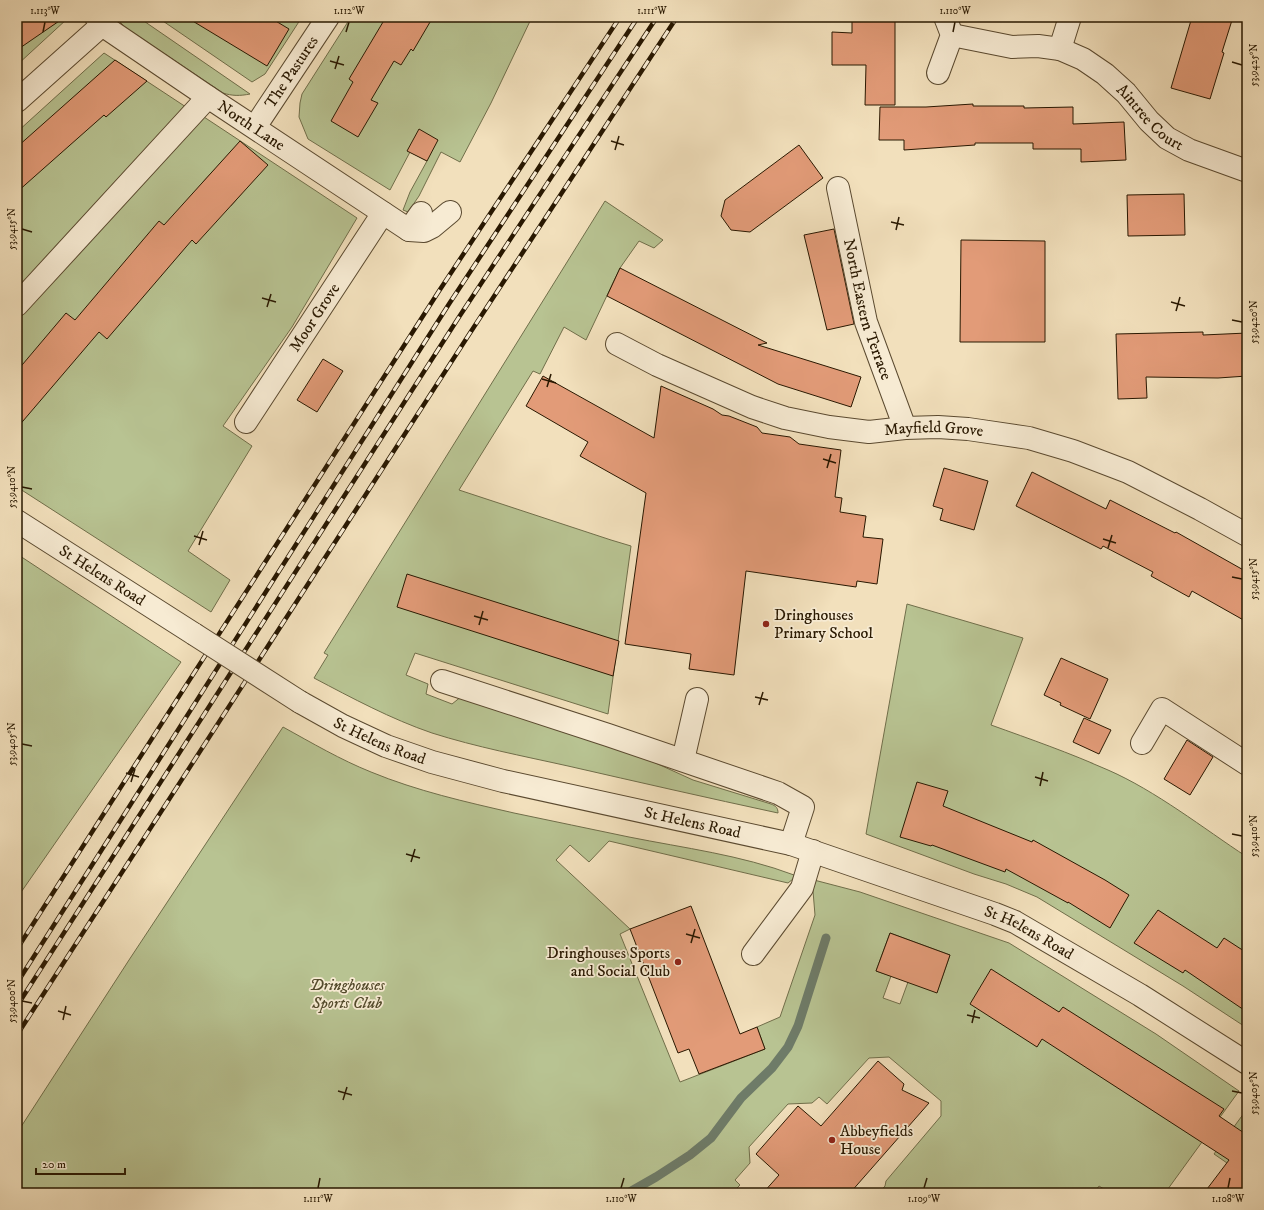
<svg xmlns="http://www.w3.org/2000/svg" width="1264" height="1210" font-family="'IM FELL DW Pica',serif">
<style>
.green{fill:#b8c392;stroke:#706e4a;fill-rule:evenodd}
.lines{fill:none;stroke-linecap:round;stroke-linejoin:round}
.stream{stroke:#6e7b68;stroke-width:9}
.building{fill:#e29b78;stroke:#291801}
.minor-casing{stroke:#5b4a30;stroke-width:24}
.minor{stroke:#f7ebd3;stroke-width:22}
.rail-casing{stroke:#291801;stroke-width:4.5}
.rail{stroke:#f7ebd3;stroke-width:3;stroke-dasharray:9;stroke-linecap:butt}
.minor-bridge-casing{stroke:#5b4a30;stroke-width:24;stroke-linecap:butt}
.minor-bridge{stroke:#f7ebd3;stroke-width:22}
.ticks{fill:none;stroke:#291801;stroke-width:1.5}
.poi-dot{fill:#8f2418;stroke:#f7ebd3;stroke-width:1.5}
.labels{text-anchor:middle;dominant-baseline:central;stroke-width:3.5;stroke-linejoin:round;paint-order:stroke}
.street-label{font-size:16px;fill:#291801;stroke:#f7ebd3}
.poi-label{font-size:16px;fill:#291801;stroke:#f7ebd3;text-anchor:start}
.park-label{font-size:16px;font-style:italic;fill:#544b2c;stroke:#f7ebd3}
.neatline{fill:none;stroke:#291801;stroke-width:1.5}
.ticks-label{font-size:10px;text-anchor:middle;fill:#291801}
</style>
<rect width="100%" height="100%" fill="#f2e0bc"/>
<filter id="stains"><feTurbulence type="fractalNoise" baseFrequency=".005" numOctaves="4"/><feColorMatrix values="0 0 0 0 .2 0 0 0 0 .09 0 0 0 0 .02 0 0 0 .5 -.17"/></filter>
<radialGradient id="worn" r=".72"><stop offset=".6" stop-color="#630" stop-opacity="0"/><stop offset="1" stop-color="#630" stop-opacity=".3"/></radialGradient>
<g class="green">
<polygon points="17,17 66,17 67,19 17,65"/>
<path d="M115,17H138L250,94C240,96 232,96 223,93L126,28Z"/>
<polygon points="157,17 302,17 265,74 252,82"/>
<polygon points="351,17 532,17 491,103 460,162 441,152 419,196 408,212 403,210 410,192 427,161 410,152 390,190 308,139 299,117 300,103 302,94"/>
<polygon points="104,53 189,109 17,298 17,132"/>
<path d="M204,117L357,218L292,327L223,426L252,446L188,551L230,580L211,612L17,487V321ZM215,169L242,193L231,206L203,182Z"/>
<path d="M605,201L663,240L654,248L639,241L620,268L586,340L564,327L540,374L533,371L459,490L611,540L631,546L608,714L415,653L406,675L428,684L426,694L452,704L462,696L649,760L693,780L771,804C776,806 778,808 778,813C708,798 638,782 568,766C523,756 476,747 432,733C391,719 352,698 314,678L328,655L324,653Z"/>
<polygon points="17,554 181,662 17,898"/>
<path d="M907,604L1023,638L991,725C1030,739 1070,753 1108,770C1156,791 1203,828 1247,857V1028L1183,986L1037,897L1006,884L974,874L866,834Z"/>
<path d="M283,727C312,743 341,760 371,772C417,791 466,802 514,813C552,821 591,829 629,837C684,848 741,855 794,875L793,879L788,883L609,841L589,862L570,845L556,860L630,929L620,934L680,1082L765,1049L757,1027L780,1017L815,915L813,891L814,880L860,892L1009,943L1156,1034L1239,1091L1165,1193H1110L1099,1186L1094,1193H879L885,1186L886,1181L941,1116V1101L889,1057L869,1058L827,1104L819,1097L812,1103L788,1104L749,1147L750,1163L735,1180L740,1185L732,1193H17V1133L129,960ZM890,933L950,955L937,992L908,982L900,1004L883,998L891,976L876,971Z"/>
<polygon points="1247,1109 1247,1162 1240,1172 1214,1154"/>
</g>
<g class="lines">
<polyline class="stream" points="628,1193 656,1177 690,1155 711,1138 741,1098 772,1068 788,1047 798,1026 826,938"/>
</g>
<g class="building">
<polygon points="17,17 65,17 17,50"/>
<polygon points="186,17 269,17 289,29 267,66"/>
<polygon points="386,17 433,17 413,51 411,49 401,65 394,61 371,100 378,103 358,137 331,121 353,82 349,79"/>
<polygon points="852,17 895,17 895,105 865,105 866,65 832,65 832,32 852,33"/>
<polygon points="1192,17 1233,17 1222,52 1224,53 1210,99 1171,88"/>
<polygon points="115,60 147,81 106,117 104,115 17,192 17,147"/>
<polygon points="973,104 973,106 1024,106 1024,108 1073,107 1073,124 1124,122 1126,160 1081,162 1081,149 1033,149 1033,143 975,143 975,145 904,150 904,140 879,140 880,107 926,107"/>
<polygon points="419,129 438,140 427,161 407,151"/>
<polygon points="240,141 268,165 196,244 192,240 107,339 99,332 17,428 17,371 66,313 75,320 159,221 164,225"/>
<polygon points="799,145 823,178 750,232 731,230 721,216 725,200"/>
<polygon points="1184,194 1185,235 1128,236 1127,195"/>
<polygon points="834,229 854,324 827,330 804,235"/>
<polygon points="961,240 1045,241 1045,342 960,342"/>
<polygon points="620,268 767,343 758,345 861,377 851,407 778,384 607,296"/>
<polygon points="1203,332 1203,335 1247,333 1247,376 1218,378 1146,377 1147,398 1118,399 1116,334"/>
<polygon points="323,359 343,371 317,412 297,400"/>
<polygon points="543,376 654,438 661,386 713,409 722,415 729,416 757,427 762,433 790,437 799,444 841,450 835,497 842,498 840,512 866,516 863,537 883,539 877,584 857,581 856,587 746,571 734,675 689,669 691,654 625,644 646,493 580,456 588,442 526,406"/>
<polygon points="944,468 988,481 974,530 940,520 943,509 933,506"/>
<polygon points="1032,472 1106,509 1110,500 1175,533 1176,532 1247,572 1247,622 1192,591 1189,597 1151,576 1153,572 1103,546 1101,549 1016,506"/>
<polygon points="407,574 619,641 613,676 397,607"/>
<polygon points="1061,658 1108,679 1090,719 1060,705 1061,703 1044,695"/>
<polygon points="1084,718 1111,730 1099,754 1073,742"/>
<polygon points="1187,740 1213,757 1190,795 1164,779"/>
<polygon points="917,782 948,791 943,806 1032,842 1033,840 1105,880 1129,895 1110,928 1068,902 1068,903 1006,869 1005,872 932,845 931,846 900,837"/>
<polygon points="691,906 740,1034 757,1027 765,1049 699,1074 689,1049 678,1053 630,929"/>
<polygon points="1158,910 1217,948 1224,938 1247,953 1247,1012 1185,970 1183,973 1134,943"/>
<polygon points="890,933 950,955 937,993 876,971"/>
<polygon points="991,969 1059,1012 1063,1007 1224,1109 1219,1116 1247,1135 1247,1193 1204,1193 1229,1160 1042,1039 1037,1047 970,1004"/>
<polygon points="878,1061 904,1084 902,1090 929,1103 850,1193 763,1193 779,1175 756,1154 798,1106 821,1126"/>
</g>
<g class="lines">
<g class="minor-casing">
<g id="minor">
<path id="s1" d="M96,17L102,25L208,97L409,230L424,231L432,227L450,212"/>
<path id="s2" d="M952,35L1012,47L1038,46L1060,49L1083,59L1105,74L1126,93L1149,121L1167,138L1189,150L1247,171"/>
<polyline points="1060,49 1070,17"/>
<polyline points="938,73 952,35 945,17"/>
<polyline points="17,101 102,25"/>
<path id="s3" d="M255,127L328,17"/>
<path id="s4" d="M838,188L866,322L905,428"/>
<polyline points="409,230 421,213"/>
<polyline points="17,305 208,97"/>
<path id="s5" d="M617,344L657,365L752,407L785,418L829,427L869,432L905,428L938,427L968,429L1029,438L1073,451L1128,472L1200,509L1247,535"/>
<path id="s6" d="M246,422L383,213"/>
<path id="s7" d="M17,521L194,634"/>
<polyline points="442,681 608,735 778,793 803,807 791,844"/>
<path id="s8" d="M300,702L343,726L386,746L432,762L503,781L791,844L995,914L1015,922L1140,995L1247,1063"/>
<polyline points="1142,743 1162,709 1247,764"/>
<polyline points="683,760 697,699"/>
<polyline points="753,954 802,888 813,851"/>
</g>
</g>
<use href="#minor" class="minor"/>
<g class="rail-casing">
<g id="rail">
<polyline points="17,949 439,291 620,17"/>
<polyline points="17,983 449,304 638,17"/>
<polyline points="17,1006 459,317 657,17"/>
<polyline points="17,1035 470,333 677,17"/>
</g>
</g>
<use href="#rail" class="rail"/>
<g class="minor-bridge-casing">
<polyline id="minor-bridge" points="194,634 300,702"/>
</g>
<use href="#minor-bridge" class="minor-bridge"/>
</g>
<path class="ticks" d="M43,32L45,22M346,32L349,22M649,32L652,22M953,32L955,22M330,61L344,65M1232,62L1242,65M335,69L339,56M611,141L624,145M615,150L619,136M891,222L904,225M22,229L32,232M896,230L899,217M262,298L276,302M1171,302L1185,306M267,307L271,294M1176,311L1180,297M1232,320L1242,322M542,379L556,383M547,387L551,374M823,459L836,463M827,468L831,454M22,487L32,489M194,536L207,540M1103,539L1116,543M199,545L203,531M1108,548L1112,535M1232,577L1242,579M474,616L488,620M479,625L483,611M755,697L768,700M759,705L763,692M22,744L32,746M126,773L139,777M1035,777L1048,781M131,782L135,769M1040,786L1043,772M1232,834L1242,836M406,854L420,858M411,862L415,849M686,934L700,938M691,943L695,929M22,1001L32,1003M58,1011L71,1015M967,1015L980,1018M63,1020L66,1006M972,1023L975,1010M338,1091L352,1095M1232,1091L1242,1093M343,1100L347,1087M318,1188L320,1178M621,1188L624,1178M924,1188L927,1178M1228,1188L1230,1178"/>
<g class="poi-dot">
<circle cx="766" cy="624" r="4"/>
<circle cx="678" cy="962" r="4"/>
<circle cx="832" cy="1140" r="4"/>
</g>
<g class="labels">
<g class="street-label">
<text stroke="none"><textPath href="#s3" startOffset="66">The Pastures</textPath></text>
<text stroke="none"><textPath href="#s2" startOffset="224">Aintree Court</textPath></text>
<text stroke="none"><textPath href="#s1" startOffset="190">North Lane</textPath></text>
<text stroke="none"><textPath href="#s4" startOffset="125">North Eastern Terrace</textPath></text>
<text stroke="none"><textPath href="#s6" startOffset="125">Moor Grove</textPath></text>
<text stroke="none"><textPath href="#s5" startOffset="334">Mayfield Grove</textPath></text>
<text stroke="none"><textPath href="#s7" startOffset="101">St Helens Road</textPath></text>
<text stroke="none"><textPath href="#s8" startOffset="89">St Helens Road</textPath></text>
<text stroke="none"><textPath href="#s8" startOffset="413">St Helens Road</textPath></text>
<text stroke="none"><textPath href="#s8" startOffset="768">St Helens Road</textPath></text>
</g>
<g class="poi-label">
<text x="774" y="615">Dringhouses<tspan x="774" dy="18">Primary School</tspan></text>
<text x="670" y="953" text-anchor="end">Dringhouses Sports<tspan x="670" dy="18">and Social Club</tspan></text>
<text x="840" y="1131">Abbeyfields<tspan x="840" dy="18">House</tspan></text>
</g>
<g class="park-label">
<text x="347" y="985">Dringhouses<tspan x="347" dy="18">Sports Club</tspan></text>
</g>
</g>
<rect width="1264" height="1210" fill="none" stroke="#f2e0bc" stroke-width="44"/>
<path d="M36 1168v6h89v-6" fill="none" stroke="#291801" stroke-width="2"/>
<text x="42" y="1168" font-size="12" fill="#291801" stroke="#f7ebd3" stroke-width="3" paint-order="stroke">20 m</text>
<rect x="22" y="22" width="1220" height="1166" class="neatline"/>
<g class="ticks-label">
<text x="45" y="14">1.113°W</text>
<text x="349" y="14">1.112°W</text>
<text x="652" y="14">1.111°W</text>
<text x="955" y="14">1.110°W</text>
<text transform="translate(1253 65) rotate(-90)" y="4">53.9425°N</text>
<text transform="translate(11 229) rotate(-90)" y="4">53.9415°N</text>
<text transform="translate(1253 322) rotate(-90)" y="4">53.9420°N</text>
<text transform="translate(11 487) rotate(-90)" y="4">53.9410°N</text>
<text transform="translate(1253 579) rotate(-90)" y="4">53.9415°N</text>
<text transform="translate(11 744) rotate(-90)" y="4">53.9405°N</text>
<text transform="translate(1253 836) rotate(-90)" y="4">53.9410°N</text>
<text transform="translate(11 1001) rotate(-90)" y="4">53.9400°N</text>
<text transform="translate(1253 1093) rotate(-90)" y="4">53.9405°N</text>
<text x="318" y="1202">1.111°W</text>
<text x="621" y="1202">1.110°W</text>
<text x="924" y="1202">1.109°W</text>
<text x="1228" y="1202">1.108°W</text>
</g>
<rect width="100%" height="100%" filter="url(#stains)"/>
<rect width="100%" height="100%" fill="url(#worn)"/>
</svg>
